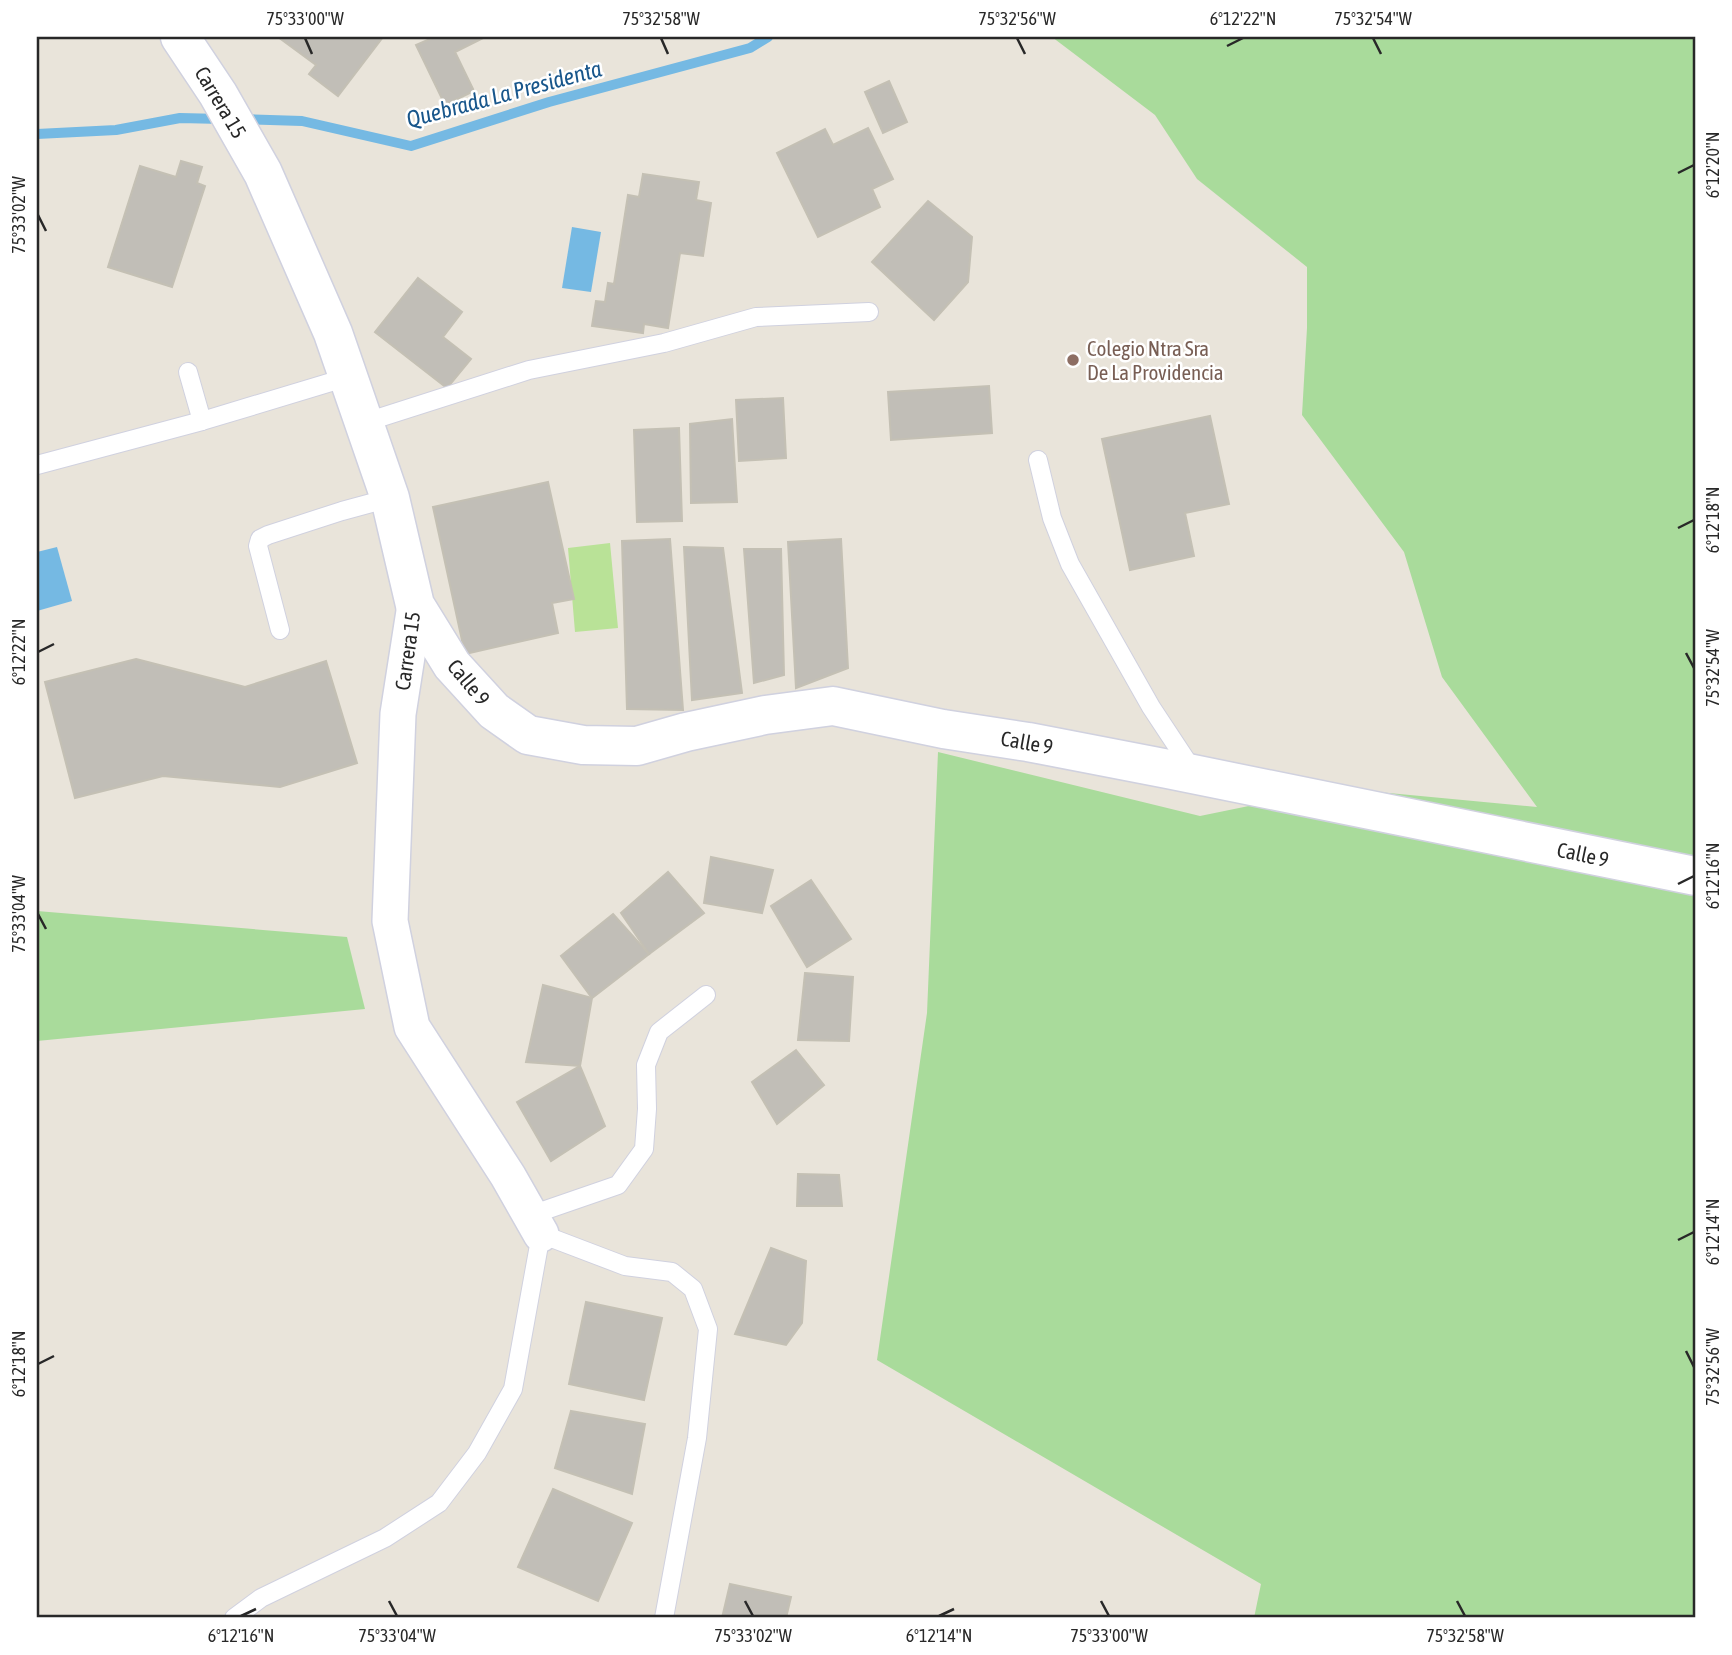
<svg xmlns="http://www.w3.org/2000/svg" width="1732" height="1655" font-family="'Asap Condensed',sans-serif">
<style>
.green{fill:#a9db9b}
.pitch{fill:#b9e297}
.water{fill:#75b9e3}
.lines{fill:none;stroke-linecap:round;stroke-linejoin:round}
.stream{stroke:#75b9e3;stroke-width:10}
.building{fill:#c1beb7;stroke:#c4c0b4;stroke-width:2}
.lane-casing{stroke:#d0d1df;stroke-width:20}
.street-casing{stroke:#d0d1df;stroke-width:38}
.secondary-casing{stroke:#d0d1df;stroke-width:41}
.lane{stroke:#fff;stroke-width:18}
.street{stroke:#fff;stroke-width:35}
.secondary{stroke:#fff;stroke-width:38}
.ticks{fill:none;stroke:#282828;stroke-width:2.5}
.education-dot{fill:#8d6e63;stroke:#fff;stroke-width:2.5}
.labels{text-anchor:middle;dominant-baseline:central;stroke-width:5;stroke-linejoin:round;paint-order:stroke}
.street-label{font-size:21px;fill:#282828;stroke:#fff}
.education-label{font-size:21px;fill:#785e54;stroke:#fff;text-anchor:start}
.water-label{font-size:23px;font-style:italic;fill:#18568b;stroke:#fff}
.neatline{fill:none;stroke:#282828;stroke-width:2.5}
.ticks-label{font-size:18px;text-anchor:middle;fill:#282828}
</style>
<rect width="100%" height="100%" fill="#e9e4da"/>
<g class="green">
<polygon points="1052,37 1695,37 1695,1618 1254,1618 1261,1584 877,1360 927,1013 938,752 1200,816 1336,788 1537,807 1442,677 1404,552 1302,415 1307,328 1307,267 1197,179 1155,115"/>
<polygon points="37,911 347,937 365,1009 37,1041"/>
</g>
<polygon class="pitch" points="610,543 618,628 575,632 568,548"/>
<g class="water">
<polygon points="572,227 601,232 591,292 562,288"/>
<polygon points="57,547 72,601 37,611 37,552"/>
</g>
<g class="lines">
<g class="stream">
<polyline points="241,119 302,121 411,146 549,102 750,48 768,37"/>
<polyline points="37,134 116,130 180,118 222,119"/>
</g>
</g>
<g class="building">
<polygon points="278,37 383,37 338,96 309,74 316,65"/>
<polygon points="429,37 485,37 455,52 474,91 445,105 416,45 430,39"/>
<polygon points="889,81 907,122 883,133 865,92"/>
<polygon points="868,128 893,179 872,189 880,207 818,237 777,153 825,129 833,145"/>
<polygon points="181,161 202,167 197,183 205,186 172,287 108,267 140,166 176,177"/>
<polygon points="643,174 699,182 696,200 711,203 703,256 680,253 668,328 644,324 643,333 592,326 596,301 605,302 608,283 614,284 628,195 639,197"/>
<polygon points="928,201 972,237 968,282 934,320 872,262"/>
<polygon points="418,278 462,312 443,337 471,359 447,388 375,332"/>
<polygon points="989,386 992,433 891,440 888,392"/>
<polygon points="783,398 786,458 739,461 736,400"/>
<polygon points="1210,416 1229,504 1185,513 1194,556 1130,570 1102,439"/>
<polygon points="732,419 737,502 691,503 690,424"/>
<polygon points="679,428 682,521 637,522 634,430"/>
<polygon points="548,482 574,599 552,603 558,633 465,654 433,507"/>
<polygon points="670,539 683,710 627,709 622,541"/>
<polygon points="841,539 848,668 796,688 788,542"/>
<polygon points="684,547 723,548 742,693 692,700"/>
<polygon points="744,549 781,549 784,675 754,683"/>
<polygon points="136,659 245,687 326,661 357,763 280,787 163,776 75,798 45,682"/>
<polygon points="711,857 773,870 762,913 704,903"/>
<polygon points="668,872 704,913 649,954 621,913"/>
<polygon points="811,880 851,939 807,967 771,906"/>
<polygon points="613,914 649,954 592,998 561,956"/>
<polygon points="805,973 853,977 849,1041 798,1040"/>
<polygon points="543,985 592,998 580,1066 526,1062"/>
<polygon points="796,1050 824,1085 777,1124 752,1082"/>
<polygon points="580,1066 605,1126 551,1161 517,1102"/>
<polygon points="798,1174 839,1175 842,1206 797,1206"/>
<polygon points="771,1248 806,1261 802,1323 786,1345 735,1334"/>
<polygon points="586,1302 662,1318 644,1400 569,1384"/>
<polygon points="571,1411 645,1424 632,1494 555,1468"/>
<polygon points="553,1489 632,1523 598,1601 518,1567"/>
<polygon points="730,1584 791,1597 786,1618 722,1618"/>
</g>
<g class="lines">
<g class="lane-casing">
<g id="lane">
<polyline points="188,372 202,421"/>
<polyline points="363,423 529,370 664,343 756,317 869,312"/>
<polyline points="1038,460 1052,518 1070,564 1151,707 1194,772"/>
<polyline points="37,465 202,421 348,377"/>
<polyline points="280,630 258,546 260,539 268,535 342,511 390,498"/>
<polyline points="531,1215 618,1185 644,1149 647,1109 646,1065 659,1032 706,995"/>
<polyline points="234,1618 261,1598 385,1538 439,1503 477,1453 513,1389 541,1234 625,1266 672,1272 693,1289 708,1329 697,1438 664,1618"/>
</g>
</g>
<g class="street-casing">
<polyline id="street" points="415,605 398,714 390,921 412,1027 508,1176 541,1234"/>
</g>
<g class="secondary-casing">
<polyline id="secondary" points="180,37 218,94 263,173 333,333 390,498 415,605 452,665 494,711 528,735 583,745 637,746 686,732 765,715 833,706 943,729 1028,742 1168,769 1695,876"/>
</g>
<use href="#lane" class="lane"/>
<use href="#street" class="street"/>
<use href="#secondary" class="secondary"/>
</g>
<path class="ticks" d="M305,38L312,54M661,38L668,54M1017,38L1025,54M1373,38L1381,54M1227,46L1243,38M1678,173L1694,165M38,215L46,231M1678,528L1694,520M38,652L54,644M1686,653L1694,668M1678,884L1694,876M38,914L46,929M1678,1240L1694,1232M1686,1351L1694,1367M38,1364L54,1356M389,1601L397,1616M745,1601L753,1616M1101,1601L1109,1616M1457,1601L1465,1616M241,1616L256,1609M939,1616L954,1609"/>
<circle class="education-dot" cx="1073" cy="360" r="7"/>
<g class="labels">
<g class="street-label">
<text transform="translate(221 102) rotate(59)">Carrera 15</text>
<text transform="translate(407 651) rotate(-82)">Carrera 15</text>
<text transform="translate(469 682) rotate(50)">Calle 9</text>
<text transform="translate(1027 742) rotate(10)">Calle 9</text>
<text transform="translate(1583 854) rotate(12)">Calle 9</text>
</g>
<g class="education-label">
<text x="1087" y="348">Colegio Ntra Sra<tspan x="1087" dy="24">De La Providencia</tspan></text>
</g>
<g class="water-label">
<text transform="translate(504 94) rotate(-15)">Quebrada La Presidenta</text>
</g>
</g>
<rect width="1732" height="1655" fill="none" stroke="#ffffff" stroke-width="77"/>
<rect x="38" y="38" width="1656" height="1578" class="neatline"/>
<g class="ticks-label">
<text x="305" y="25">75°33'00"W</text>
<text x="661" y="25">75°32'58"W</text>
<text x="1017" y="25">75°32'56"W</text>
<text x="1243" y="25">6°12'22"N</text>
<text x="1373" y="25">75°32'54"W</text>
<text transform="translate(1713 165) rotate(-90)" y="6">6°12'20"N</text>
<text transform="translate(19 215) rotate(-90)" y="6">75°33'02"W</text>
<text transform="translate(1713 520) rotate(-90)" y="6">6°12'18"N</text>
<text transform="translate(19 652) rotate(-90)" y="6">6°12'22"N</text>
<text transform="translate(1713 668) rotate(-90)" y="6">75°32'54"W</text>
<text transform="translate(1713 876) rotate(-90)" y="6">6°12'16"N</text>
<text transform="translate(19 914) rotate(-90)" y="6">75°33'04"W</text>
<text transform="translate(1713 1232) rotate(-90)" y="6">6°12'14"N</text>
<text transform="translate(19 1364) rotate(-90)" y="6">6°12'18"N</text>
<text transform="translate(1713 1367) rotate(-90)" y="6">75°32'56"W</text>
<text x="241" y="1642">6°12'16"N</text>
<text x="397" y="1642">75°33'04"W</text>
<text x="753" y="1642">75°33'02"W</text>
<text x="939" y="1642">6°12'14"N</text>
<text x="1109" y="1642">75°33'00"W</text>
<text x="1465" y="1642">75°32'58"W</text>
</g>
</svg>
